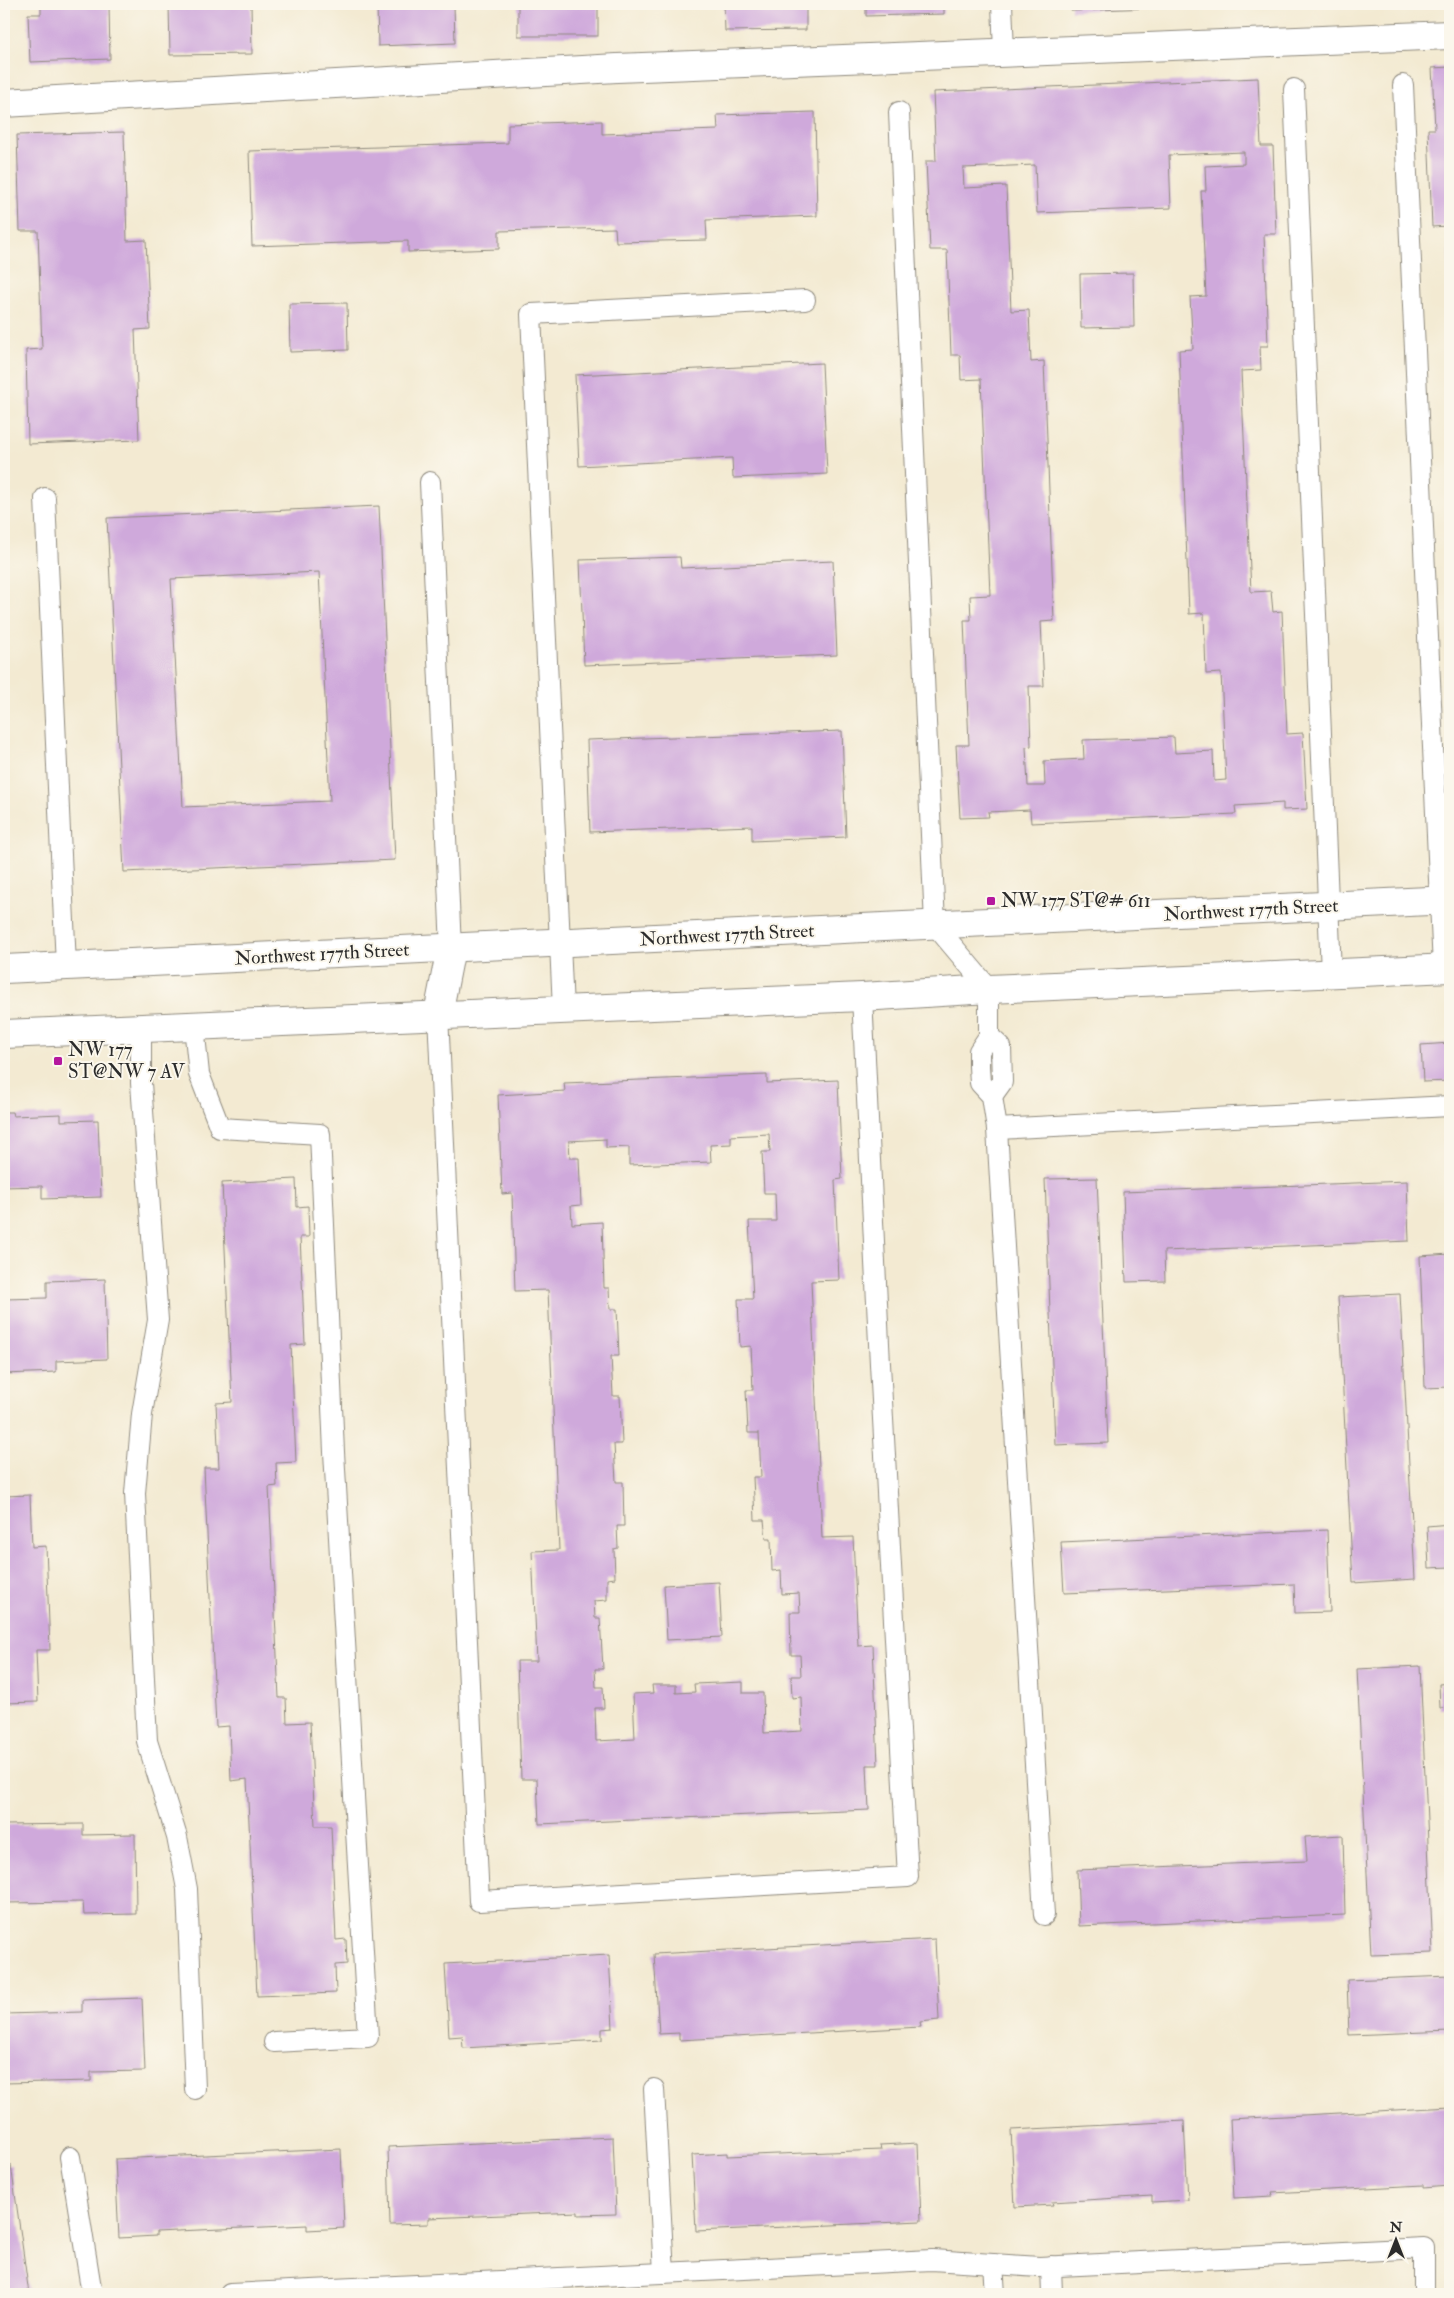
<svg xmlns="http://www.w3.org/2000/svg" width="1454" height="2298" font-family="'IM FELL Double Pica',serif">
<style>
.building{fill:#cfa9db;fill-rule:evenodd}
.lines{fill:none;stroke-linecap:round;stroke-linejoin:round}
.service-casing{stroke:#8f8a7e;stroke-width:22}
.minor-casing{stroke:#8f8a7e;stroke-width:30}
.tertiary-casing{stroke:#8f8a7e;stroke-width:30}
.service{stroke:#fff;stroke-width:20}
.minor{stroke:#fff;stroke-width:28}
.tertiary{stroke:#fff;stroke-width:28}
.poi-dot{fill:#b5179e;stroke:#fbf7ec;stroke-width:2}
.labels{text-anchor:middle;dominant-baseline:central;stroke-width:4;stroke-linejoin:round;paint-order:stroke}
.poi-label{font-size:19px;fill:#2b2b2b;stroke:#fbf7ec;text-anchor:start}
.street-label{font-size:19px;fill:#2b2b2b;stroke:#fbf7ec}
</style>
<rect width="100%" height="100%" fill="#fbf7ec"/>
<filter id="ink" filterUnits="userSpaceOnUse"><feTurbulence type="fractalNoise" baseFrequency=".02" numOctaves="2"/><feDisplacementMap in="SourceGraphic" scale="10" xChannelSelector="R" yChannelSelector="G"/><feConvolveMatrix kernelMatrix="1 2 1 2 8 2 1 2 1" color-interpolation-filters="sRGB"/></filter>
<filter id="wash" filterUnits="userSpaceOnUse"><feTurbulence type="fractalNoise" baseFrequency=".0096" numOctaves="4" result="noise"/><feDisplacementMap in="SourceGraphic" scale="20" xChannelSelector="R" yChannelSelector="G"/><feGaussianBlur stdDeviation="1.12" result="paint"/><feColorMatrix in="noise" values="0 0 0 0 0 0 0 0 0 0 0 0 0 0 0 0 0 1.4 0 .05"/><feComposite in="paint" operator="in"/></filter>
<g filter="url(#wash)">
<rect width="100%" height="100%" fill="#f3ead2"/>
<g id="blocks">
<g class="building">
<polygon points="41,4 109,4 110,59 30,62 28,14 41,14"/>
<polygon points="169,4 251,4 252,54 170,55"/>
<polygon points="377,4 454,4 455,43 378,46"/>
<rect x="518" y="4" width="80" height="32"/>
<polygon points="724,4 806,4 806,30 725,31"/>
<polygon points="866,4 944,4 944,14 866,16"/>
<polygon points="1071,4 1151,4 1151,8 1071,11"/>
<polygon points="1450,67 1450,275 1449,275 1447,226 1432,227 1428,129 1435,129 1432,68"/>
<path d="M1258,78L1261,146H1273L1276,234H1264L1268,346H1260L1261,370L1241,371L1251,592L1271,591L1273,612L1282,611L1287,734L1303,733L1307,809L1283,810V803L1235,806L1236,814L1031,823L1030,810L988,812L989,817L960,818L956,745H969L964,620H971L970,596L990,595L981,379L961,380L960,355H951L947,250H930L926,161H936L933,92ZM1244,152V164L1205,166L1206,191H1201L1206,296L1190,297L1193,349L1179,350L1189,614L1204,613L1206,674L1221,673L1226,780L1214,781L1213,751L1175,753L1174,737L1083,740L1084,759L1044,761L1045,786H1028L1026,747L1031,746L1029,686H1044L1041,622L1054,621L1044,361L1031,362L1029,310L1011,311L1006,186L964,188L963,168L1035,165L1037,213L1171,208L1169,155Z"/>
<polygon points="815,112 817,216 706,220 707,240 616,242 615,228 499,231 499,249 408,252 408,241 252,246 249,151 508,143 508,124 602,121 602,134 718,130 717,115"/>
<polygon points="124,132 127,241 146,240 150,329 135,330 139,440 28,444 26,350 42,349 38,231 20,231 17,135"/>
<polygon points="1133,273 1134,327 1081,328 1080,274"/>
<polygon points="347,303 348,350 290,352 289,304"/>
<polygon points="822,363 827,474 733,478 732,458 579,466 575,375"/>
<path d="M379,506L395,860L124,872L107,518ZM319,572L330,801L183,807L171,579Z"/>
<polygon points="680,557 681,568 833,561 837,655 584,665 580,560"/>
<polygon points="842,731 846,837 752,841 752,826 590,832 587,740"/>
<polygon points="1450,1043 1450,1081 1423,1082 1421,1045"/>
<path d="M767,1075V1083L838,1080L842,1179L835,1180L839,1280L811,1281L822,1538L853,1537L858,1646L873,1645L878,1765H867L869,1810L539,1824L537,1779H521L517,1661H537L532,1551L559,1550L548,1290L515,1291L512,1193L502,1194L498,1095L565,1091L564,1083ZM769,1134L770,1152H762L764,1193H775L776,1221H749L753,1299H738L740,1347L751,1346L753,1390H746L748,1433H759L761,1477H753L755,1520H764L766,1539H771L772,1571L781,1570L782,1594L799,1593L800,1612H790L791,1655H800L801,1676H791L792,1698L801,1697L802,1731L764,1733L763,1693H743V1682L694,1684L695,1692L676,1693V1685H652L653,1693L633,1694L635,1739L596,1741L595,1708H604L603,1687H596L595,1669H603L600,1618H595L594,1601L607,1600V1579L615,1578L614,1549L618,1548L617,1526H624L623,1482H616L614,1444H622L620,1396H613L611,1356H619L617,1309H610L609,1288H604L602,1222L572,1224L571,1206L581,1205L579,1158H570L569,1141L606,1139V1148L629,1147V1165L711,1162L710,1145L731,1144V1136Z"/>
<polygon points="4,1112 12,1112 13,1116 61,1114 61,1121 98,1120 101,1197 42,1199 42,1186 4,1187"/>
<polygon points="1097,1178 1108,1443 1055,1445 1045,1179"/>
<polygon points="296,1179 297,1207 308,1206 309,1237 300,1237 305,1344 291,1345 296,1462 276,1463 277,1486 269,1487 279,1698 286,1698 287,1723 310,1722 315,1826 331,1826 336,1940 346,1939 347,1964 335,1965 336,1993 257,1996 247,1779 231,1781 229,1726 216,1727 204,1468 219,1468 216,1403 232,1402 222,1183"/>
<polygon points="1407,1181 1409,1241 1164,1251 1165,1281 1126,1282 1123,1192"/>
<polygon points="1450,1254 1450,1387 1425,1388 1420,1256"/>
<polygon points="105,1279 107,1359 56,1361 56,1372 4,1374 4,1299 47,1298 47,1281"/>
<polygon points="1400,1294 1415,1579 1353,1583 1338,1297"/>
<polygon points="30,1495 32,1547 46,1546 50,1650 36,1650 38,1702 4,1703 4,1496"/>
<polygon points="1450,1524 1450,1567 1429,1568 1427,1526"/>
<polygon points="1327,1530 1330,1612 1295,1613 1294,1584 1064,1593 1061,1542"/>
<polygon points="719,1582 722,1637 667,1640 664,1585"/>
<polygon points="1420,1666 1433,1953 1371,1955 1357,1669"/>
<polygon points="1450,1683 1450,1707 1440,1708 1439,1684"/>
<polygon points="83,1824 83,1835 135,1834 136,1914 84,1915 83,1902 4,1903 4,1825"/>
<polygon points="1343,1835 1345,1915 1079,1926 1077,1870 1307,1861 1305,1837"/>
<polygon points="935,1939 939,2020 920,2022 921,2027 679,2040 679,2033 659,2034 654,1954"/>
<polygon points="609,1955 613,2028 602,2029 602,2040 463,2048 462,2036 449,2037 445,1964"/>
<polygon points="1450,1976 1450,2031 1349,2035 1347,1980"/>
<polygon points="142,1998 145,2071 91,2072 91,2081 4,2083 4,2014 82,2012 82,2000"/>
<polygon points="1450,2107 1450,2186 1423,2188 1423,2185 1272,2193 1273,2196 1234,2198 1230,2119"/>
<polygon points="1184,2121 1188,2200 1152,2202 1152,2196 1052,2202 1053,2205 1015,2207 1011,2130"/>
<polygon points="613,2137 616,2214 578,2215 578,2212 428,2218 428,2224 390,2225 388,2147"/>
<polygon points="918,2143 921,2221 696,2231 692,2155 727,2153 727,2156 881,2150 880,2145"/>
<polygon points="341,2149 344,2228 307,2230 307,2225 156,2232 156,2236 119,2238 115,2159"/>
<polygon points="11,2165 29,2294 4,2294 4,2166"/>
</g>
</g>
</g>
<g filter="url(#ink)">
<use href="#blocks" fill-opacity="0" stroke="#8f8a7e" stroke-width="1"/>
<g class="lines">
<g class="service-casing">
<g id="service">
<polyline points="1002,4 1004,52"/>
<polyline points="1403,85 1443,968"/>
<polyline points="1294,89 1331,973"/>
<polyline points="899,112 935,925 989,989 989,1036 979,1051 979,1066 980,1083 992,1096 997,1129 1044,1915"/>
<polyline points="430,482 451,948"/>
<polyline points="45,498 66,966"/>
<polyline points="563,1009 531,314 805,300"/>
<polyline points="438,1014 479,1901 908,1877 880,1364 862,997"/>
<polyline points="194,1026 199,1074 220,1128 320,1134 334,1452 368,2037 274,2042"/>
<polyline points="141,1028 141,1083 158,1320 142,1414 135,1493 147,1741 177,1837 187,1889 195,2089"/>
<polyline points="989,1036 1001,1047 1002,1082 992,1096"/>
<polyline points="997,1129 1450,1106"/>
<polyline points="654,2089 664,2273"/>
<polyline points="70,2157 92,2294"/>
<polyline points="993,2264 995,2294"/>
<polyline points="1051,2266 1052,2294"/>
<polyline points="230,2294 932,2260 1039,2267 1424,2248 1424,2294"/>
</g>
</g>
<g class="minor-casing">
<polyline id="minor" points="4,103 617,68 1450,35"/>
</g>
<g class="tertiary-casing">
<g id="tertiary">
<polyline points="4,969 1450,900"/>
<polyline points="438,1014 451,948"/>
<polyline points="4,1034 862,997 989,989 1450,968"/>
</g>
</g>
<use href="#service" class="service"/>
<use href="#minor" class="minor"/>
<use href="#tertiary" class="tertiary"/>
</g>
</g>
<g class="poi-dot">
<rect x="986" y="896" width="10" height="10" rx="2.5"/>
<rect x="53" y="1056" width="10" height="10" rx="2.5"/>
</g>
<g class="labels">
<g class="poi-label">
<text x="1001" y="901">NW 177 ST@# 611</text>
<text x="68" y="1050">NW 177<tspan x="68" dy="22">ST@NW 7 AV</tspan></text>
</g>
<g class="street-label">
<text transform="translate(1251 910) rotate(-3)">Northwest 177th Street</text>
<text transform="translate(727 935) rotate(-3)">Northwest 177th Street</text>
<text transform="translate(322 954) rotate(-3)">Northwest 177th Street</text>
</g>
</g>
<rect width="1454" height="2298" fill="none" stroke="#fbf7ec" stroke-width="20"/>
<g transform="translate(1396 2240)" stroke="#fbf7ec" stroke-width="4" paint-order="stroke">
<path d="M0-4L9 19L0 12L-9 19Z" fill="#2b2b2b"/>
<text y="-8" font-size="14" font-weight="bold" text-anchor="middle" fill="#2b2b2b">N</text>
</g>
</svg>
